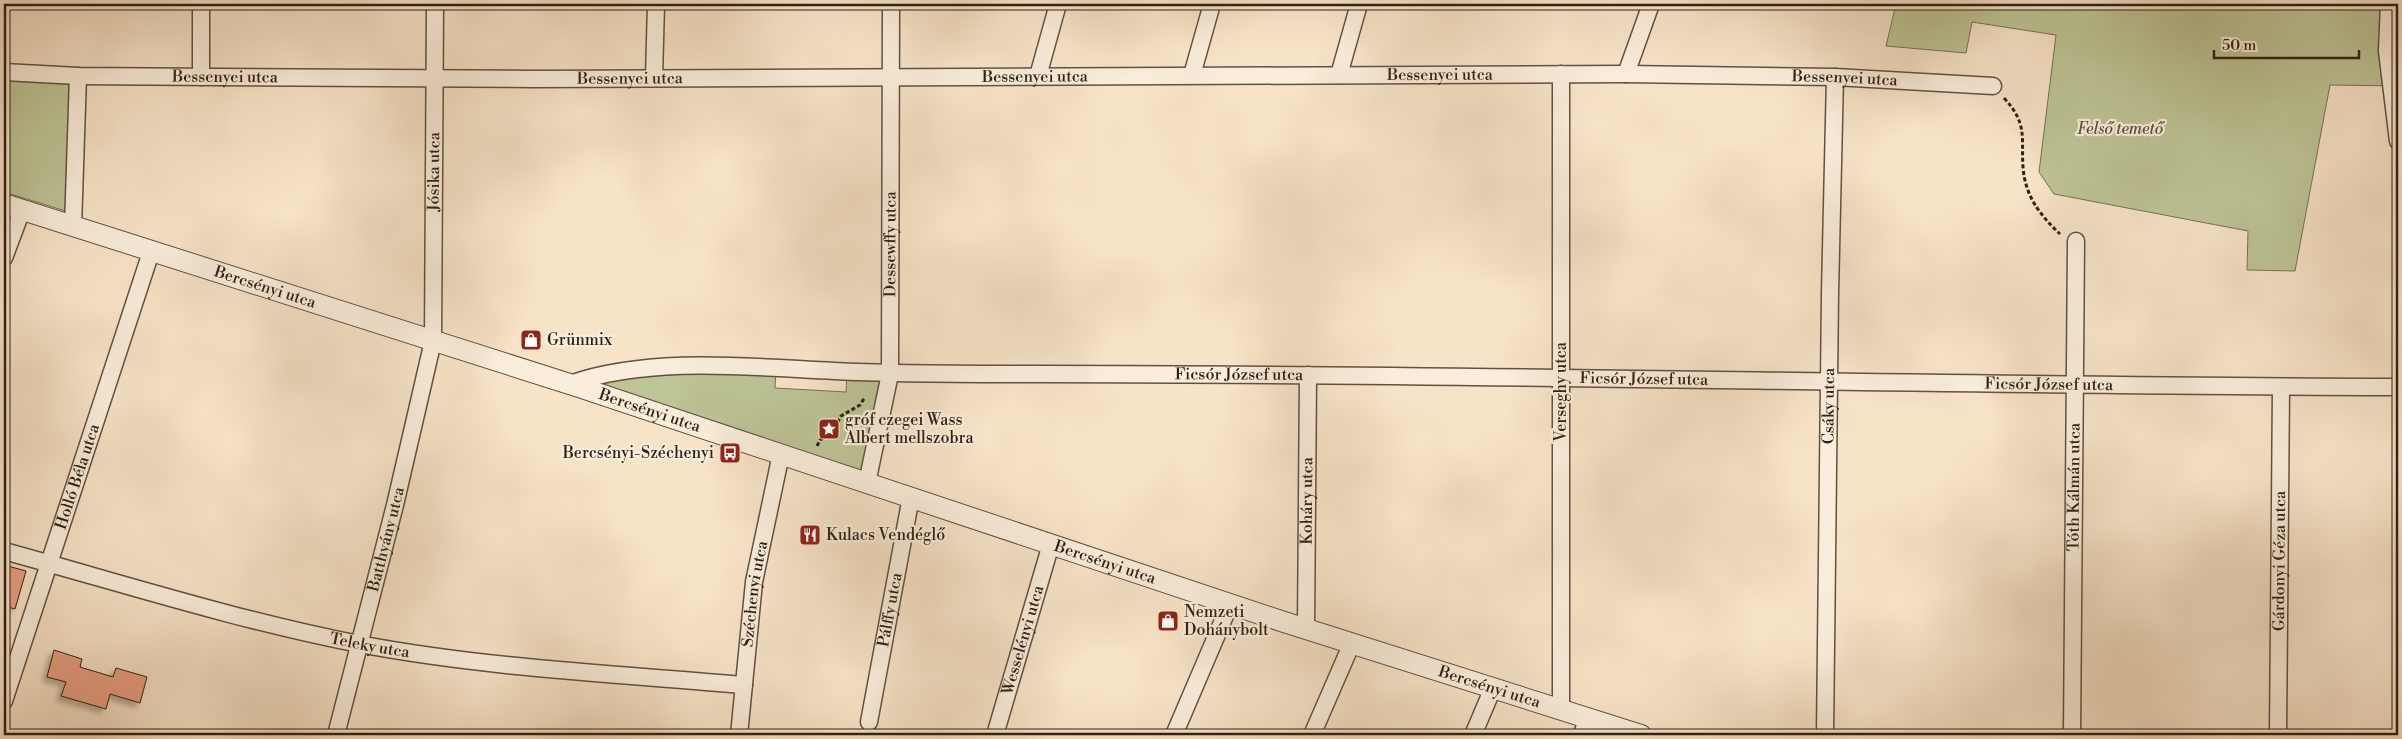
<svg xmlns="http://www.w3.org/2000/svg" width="2402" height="739" font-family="'Libre Bodoni',serif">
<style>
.green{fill:#bdc496;stroke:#767256}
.building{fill:#e9a084;stroke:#302015;filter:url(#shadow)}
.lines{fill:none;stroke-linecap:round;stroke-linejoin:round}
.minor-casing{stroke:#625142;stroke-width:19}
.tertiary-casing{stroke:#625142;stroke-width:22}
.path{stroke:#302015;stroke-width:3;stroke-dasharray:4 2.5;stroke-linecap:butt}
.minor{stroke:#faeddb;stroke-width:16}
.tertiary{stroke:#faeddb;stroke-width:20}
.labels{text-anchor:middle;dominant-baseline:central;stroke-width:4.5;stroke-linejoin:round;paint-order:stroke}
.street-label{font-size:16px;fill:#302015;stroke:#faeddb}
.park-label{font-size:16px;font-style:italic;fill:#5a513c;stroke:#faeddb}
.poi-label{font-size:16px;fill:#302015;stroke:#faeddb;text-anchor:start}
</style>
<defs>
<filter id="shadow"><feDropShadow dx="-4.5" dy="4.5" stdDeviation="2.5" flood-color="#0004"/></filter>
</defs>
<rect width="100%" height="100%" fill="#f7e3c8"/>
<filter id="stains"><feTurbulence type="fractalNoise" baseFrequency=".004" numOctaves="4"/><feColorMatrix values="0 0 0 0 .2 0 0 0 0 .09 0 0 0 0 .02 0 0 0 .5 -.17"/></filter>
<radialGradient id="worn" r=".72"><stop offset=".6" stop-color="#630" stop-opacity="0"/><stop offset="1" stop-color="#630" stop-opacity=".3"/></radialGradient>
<g class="green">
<polygon points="1896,4 2398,4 2398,86 2330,85 2295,271 2247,270 2248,231 2054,194 2039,172 2056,35 1972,22 1966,53 1886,46"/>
<polygon points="4,73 73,77 69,212 4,192"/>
<polygon points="776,368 775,388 846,392 847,372 890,374 867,483 570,384 593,376"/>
</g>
<g class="building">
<polygon points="4,565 26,571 15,609 4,606"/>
<polygon points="54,650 82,659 80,667 113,677 116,668 147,677 140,703 110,694 106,709 61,696 66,682 47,677"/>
</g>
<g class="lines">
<g class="minor-casing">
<g id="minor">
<polyline points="201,4 201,77"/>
<polyline points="2389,4 2387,51 2398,141"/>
<path id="s1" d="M4,72L78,76L534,79L1626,74L1835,77L1993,86"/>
<polyline points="1626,74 1651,4"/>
<polyline points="1192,75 1212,4"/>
<polyline points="1339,75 1359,4"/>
<polyline points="1038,76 1058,4"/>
<polyline points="654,78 656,4"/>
<polyline points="73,227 78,76"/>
<polyline points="4,258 22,210"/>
<path id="s2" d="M570,384C650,356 750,367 834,371C893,374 951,374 1009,374C1472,373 1935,386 2398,387"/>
<path id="s3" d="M867,483L890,374L891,4"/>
<path id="s4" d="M4,551C121,583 240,621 359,644C486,668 616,674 744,685"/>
<path id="s5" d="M1306,629L1308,375"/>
<path id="s6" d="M4,701L151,252"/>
<polyline points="1561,710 1561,74"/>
<path id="s7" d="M869,722L911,497"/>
<path id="s8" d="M336,735L395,505L433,341L435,4"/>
<path id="s9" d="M739,735L754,582L781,454"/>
<path id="s10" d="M995,735L1051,544"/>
<polyline points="1174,735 1230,604"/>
<polyline points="1312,735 1352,643"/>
<polyline points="1473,735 1493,688"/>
<polyline points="1582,735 1587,718"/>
<path id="s11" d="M1825,735L1830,293L1835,77"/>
<path id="s12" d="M2072,735L2076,241"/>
<path id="s13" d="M2278,735L2281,387"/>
</g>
</g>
<g class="tertiary-casing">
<g id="tertiary">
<path id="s14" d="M4,204L579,387L1281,621L1641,735"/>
</g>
</g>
<g class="path">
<path d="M2004,98C2028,124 2021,137 2023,167C2025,196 2040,215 2060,234"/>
<polyline points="817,446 820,440 832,433 841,416 860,405 865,397"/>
</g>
<use href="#minor" class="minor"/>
<use href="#tertiary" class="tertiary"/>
</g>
<defs>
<g id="shop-square" transform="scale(1.125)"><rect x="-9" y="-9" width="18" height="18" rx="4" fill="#8f2418" stroke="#faeddb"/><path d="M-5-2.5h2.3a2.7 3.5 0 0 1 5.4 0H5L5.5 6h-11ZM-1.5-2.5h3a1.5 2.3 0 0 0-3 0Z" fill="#fff"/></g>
<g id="sight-square" transform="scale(1.125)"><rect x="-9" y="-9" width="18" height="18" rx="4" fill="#8f2418" stroke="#faeddb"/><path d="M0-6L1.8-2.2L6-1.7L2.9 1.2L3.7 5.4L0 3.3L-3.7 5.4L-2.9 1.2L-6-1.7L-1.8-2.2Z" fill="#fff"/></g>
<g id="bus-square" transform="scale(1.125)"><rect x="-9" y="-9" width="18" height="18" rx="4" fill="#8f2418" stroke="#faeddb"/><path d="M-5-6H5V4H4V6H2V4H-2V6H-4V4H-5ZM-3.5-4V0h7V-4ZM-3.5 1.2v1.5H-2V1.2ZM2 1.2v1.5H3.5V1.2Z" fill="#fff"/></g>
<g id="restaurant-square" transform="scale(1.125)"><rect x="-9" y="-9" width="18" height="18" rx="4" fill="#8f2418" stroke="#faeddb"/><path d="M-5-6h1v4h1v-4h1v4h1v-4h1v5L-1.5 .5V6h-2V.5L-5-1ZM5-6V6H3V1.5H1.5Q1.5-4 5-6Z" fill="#fff"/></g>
</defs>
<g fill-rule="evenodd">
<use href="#shop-square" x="531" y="340"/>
<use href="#sight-square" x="829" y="429"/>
<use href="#bus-square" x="730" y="453"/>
<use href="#restaurant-square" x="810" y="535"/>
<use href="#shop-square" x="1168" y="621"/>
</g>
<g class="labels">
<g class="street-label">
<text stroke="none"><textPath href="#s1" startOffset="1436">Bessenyei utca</textPath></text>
<text stroke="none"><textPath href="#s1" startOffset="1031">Bessenyei utca</textPath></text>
<text stroke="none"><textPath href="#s1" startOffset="221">Bessenyei utca</textPath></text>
<text stroke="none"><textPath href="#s1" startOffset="626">Bessenyei utca</textPath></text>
<text stroke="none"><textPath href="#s1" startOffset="1841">Bessenyei utca</textPath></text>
<text stroke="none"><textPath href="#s8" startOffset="575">Jósika utca</textPath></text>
<text stroke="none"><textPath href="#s3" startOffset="241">Dessewffy utca</textPath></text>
<text stroke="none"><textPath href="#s14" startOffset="274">Bercsényi utca</textPath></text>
<text stroke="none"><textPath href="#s2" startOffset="671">Ficsór József utca</textPath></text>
<text stroke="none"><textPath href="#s2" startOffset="1076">Ficsór József utca</textPath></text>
<text stroke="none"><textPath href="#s2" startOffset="1481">Ficsór József utca</textPath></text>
<text transform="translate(1561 392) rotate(-90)">Verseghy utca</text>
<text stroke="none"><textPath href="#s11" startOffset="329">Csáky utca</textPath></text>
<text stroke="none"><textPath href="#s14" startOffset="678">Bercsényi utca</textPath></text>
<text stroke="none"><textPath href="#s6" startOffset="236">Holló Béla utca</textPath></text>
<text stroke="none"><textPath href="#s12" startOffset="248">Tóth Kálmán utca</textPath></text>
<text stroke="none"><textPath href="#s5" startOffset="128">Koháry utca</textPath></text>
<text stroke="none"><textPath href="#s8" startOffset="202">Batthyány utca</textPath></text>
<text stroke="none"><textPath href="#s13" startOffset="174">Gárdonyi Géza utca</textPath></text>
<text stroke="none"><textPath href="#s14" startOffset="1158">Bercsényi utca</textPath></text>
<text stroke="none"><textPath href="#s9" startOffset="142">Széchenyi utca</textPath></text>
<text stroke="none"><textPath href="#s7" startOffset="114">Pálffy utca</textPath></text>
<text stroke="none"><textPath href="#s10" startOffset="99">Wesselényi utca</textPath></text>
<text stroke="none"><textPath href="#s4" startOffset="378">Teleky utca</textPath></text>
<text stroke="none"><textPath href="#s14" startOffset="1562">Bercsényi utca</textPath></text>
</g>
<g class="park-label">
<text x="2120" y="129">Felső temető</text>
</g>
<g class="poi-label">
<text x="547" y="340">Grünmix</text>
<text x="845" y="420">gróf czegei Wass<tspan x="845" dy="18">Albert mellszobra</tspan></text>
<text x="714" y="453" text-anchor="end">Bercsényi-Széchenyi</text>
<text x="826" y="535">Kulacs Vendéglő</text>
<text x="1184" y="612">Nemzeti<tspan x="1184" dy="18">Dohánybolt</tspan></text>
</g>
</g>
<rect width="2402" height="739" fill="none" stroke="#f7e3c8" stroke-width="20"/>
<rect x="5" y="5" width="2392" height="729" fill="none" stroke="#302015" stroke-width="2.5"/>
<rect x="10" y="10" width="2382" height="719" fill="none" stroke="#302015"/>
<path d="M2214 50v8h145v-8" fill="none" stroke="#302015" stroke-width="2.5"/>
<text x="2222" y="50" font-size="15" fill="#302015" stroke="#faeddb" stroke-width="4" paint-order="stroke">50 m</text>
<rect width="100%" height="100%" filter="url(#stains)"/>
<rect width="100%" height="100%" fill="url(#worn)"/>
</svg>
